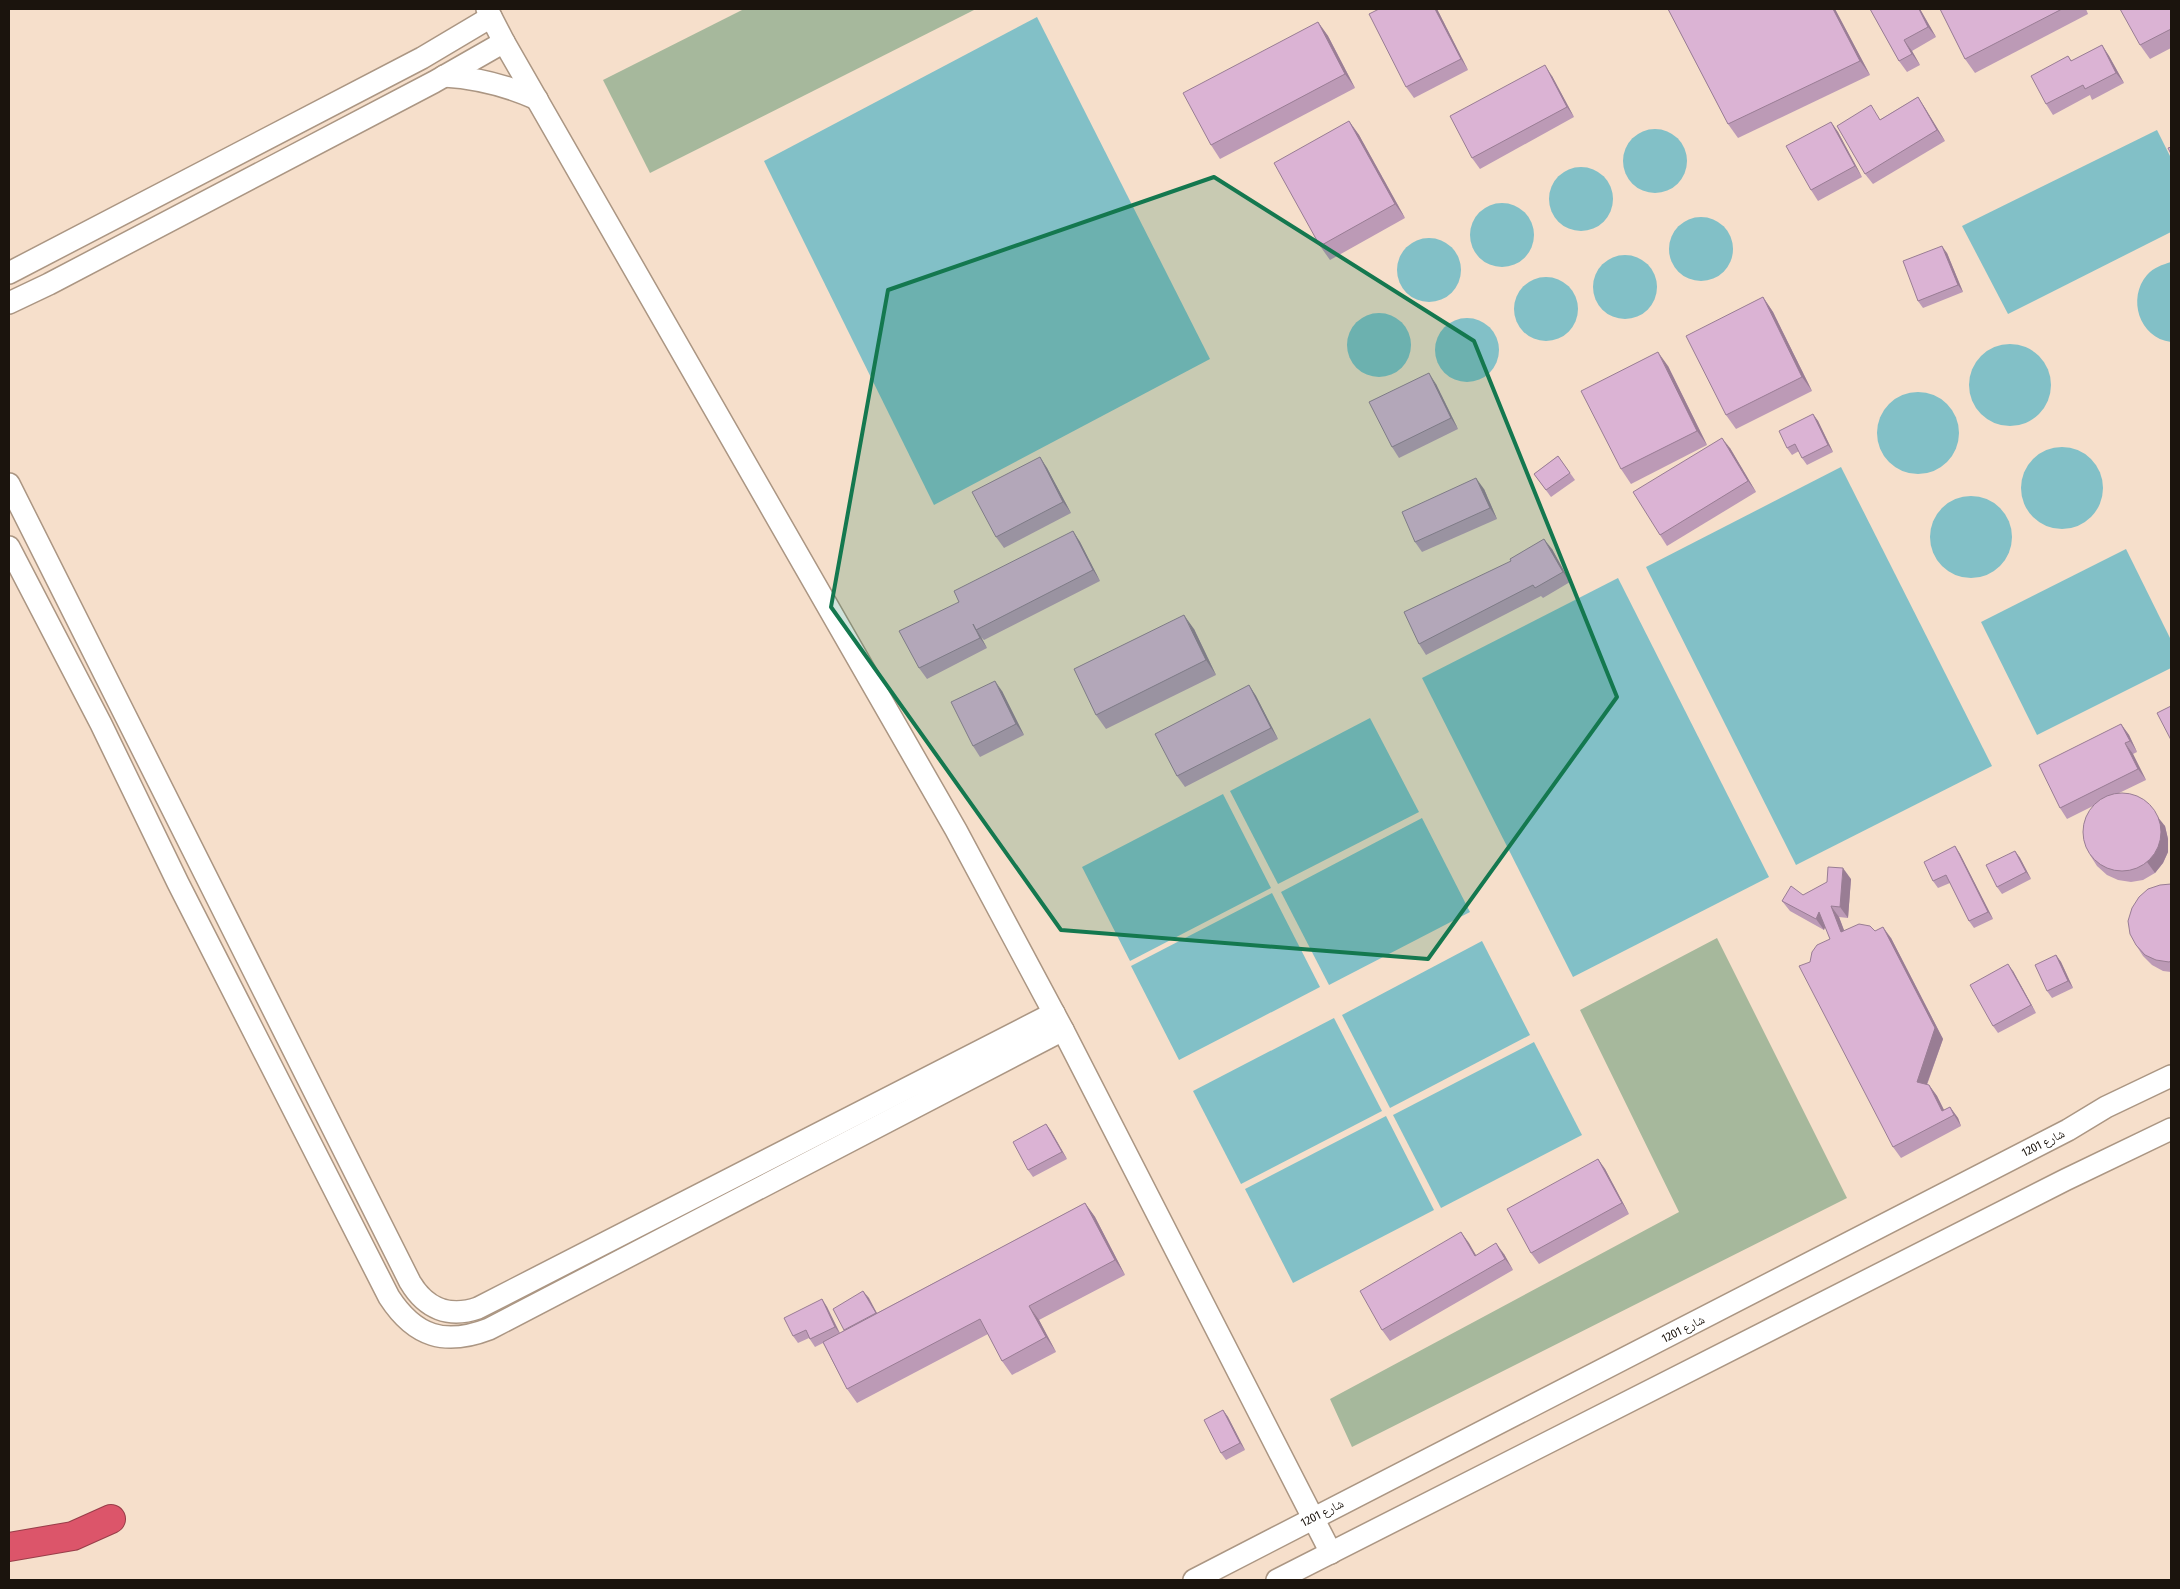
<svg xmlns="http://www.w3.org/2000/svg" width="2180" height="1589" font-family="'Fira Sans Condensed','Noto Naskh Arabic',sans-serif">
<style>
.green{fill:#a6b89c}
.water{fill:#82c0c7}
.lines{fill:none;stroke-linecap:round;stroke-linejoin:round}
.minor-casing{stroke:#ab9683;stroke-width:24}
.highway-casing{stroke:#983e49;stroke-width:30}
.minor{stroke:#fff;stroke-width:21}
.highway{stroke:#dc556a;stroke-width:28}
.wall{fill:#bc9ab6}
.shaded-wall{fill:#997d94}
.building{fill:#dbb3d4;stroke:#997d94}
.marked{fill:#14784f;fill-opacity:0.2;stroke:#14784f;stroke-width:4;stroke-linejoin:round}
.labels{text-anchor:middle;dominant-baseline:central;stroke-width:4.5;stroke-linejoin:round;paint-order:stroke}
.street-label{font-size:12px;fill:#1b140d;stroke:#fff}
</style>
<rect width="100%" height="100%" fill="#f6dfcb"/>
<g class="green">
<polygon points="744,9 976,9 650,173 603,80"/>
<polygon points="1717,938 1847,1198 1352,1447 1330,1399 1679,1212 1580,1010"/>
</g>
<g class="water">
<polygon points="1037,17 1210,359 934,505 764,161"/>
<circle cx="1655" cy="161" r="32"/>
<polygon points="2157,130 2171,158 2171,232 2008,314 1962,226"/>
<circle cx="1581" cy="199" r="32"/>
<circle cx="1502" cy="235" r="32"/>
<circle cx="1701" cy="249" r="32"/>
<circle cx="1429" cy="270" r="32"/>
<circle cx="1625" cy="287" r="32"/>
<path d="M2171,262V342C2139,338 2127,298 2147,275C2154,267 2162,265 2171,262Z"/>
<circle cx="1546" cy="309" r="32"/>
<circle cx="1379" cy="345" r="32"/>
<circle cx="1467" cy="350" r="32"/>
<circle cx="2010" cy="385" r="41"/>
<circle cx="1918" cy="433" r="41"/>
<circle cx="2062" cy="488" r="41"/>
<polygon points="1841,467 1992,766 1796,865 1646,567"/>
<circle cx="1971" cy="537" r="41"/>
<polygon points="2126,549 2171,640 2171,668 2037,735 1981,622"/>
<polygon points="1618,578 1769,877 1573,977 1422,678"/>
<polygon points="1370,718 1419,812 1278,884 1230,791"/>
<polygon points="1223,794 1271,888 1130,961 1082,867"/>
<polygon points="1422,818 1470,912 1329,985 1281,892"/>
<polygon points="1272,893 1320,987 1179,1060 1131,966"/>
<polygon points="1482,941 1530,1035 1390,1108 1342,1015"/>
<polygon points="1334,1018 1382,1111 1241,1184 1193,1091"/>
<polygon points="1534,1042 1582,1135 1441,1208 1393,1115"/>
<polygon points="1386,1116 1434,1210 1293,1283 1245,1189"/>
</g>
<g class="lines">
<g class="minor-casing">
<g id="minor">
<polyline points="487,9 504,42 956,830 1063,1030 1331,1553"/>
<path d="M444,76C477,78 506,85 537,99"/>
<polyline points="9,273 422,58 491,17"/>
<polyline points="9,303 49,284 434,82 504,42"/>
<path d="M9,484L410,1282C426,1309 449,1318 478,1308L1054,1013"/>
<path d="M9,547L101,724L178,883L389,1297C415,1337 445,1346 489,1329L1063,1030"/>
<polyline points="1194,1580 2068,1130 2106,1107 2171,1076"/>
<polyline points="1277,1580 2065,1180 2171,1129"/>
</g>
</g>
<g class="highway-casing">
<polyline id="highway" points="9,1547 73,1536 111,1519"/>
</g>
<use href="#minor" class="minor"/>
<use href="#highway" class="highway"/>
</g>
<g class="wall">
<polygon points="1437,9 1468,70 1414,98 1406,87"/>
<polygon points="1668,9 1835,9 1870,75 1738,138 1728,124"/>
<polygon points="1870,9 1920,9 1936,37 1912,51 1920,65 1907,72 1899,61"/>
<polygon points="1940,9 2086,9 2088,14 1975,73 1965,59"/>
<polygon points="2171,9 2171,48 2150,59 2140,45"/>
<polygon points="1318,22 1328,36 1355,88 1220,159 1211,145"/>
<polygon points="2102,45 2109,56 2124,83 2092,100 2090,95 2053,115 2046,104 2068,56 2072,61"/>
<polygon points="1552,76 1574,117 1480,169 1472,158"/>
<polygon points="1918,97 1925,108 1945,141 1873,184 1865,174 1881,119"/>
<polygon points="1349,121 1359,135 1405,218 1330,260 1320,246"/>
<polygon points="1831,122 1838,132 1862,177 1818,201 1811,190"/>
<polygon points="1947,253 1963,292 1923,308 1918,301"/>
<polygon points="1763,297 1773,312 1812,391 1736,429 1726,415"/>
<polygon points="1668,366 1707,445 1631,484 1621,469"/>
<polygon points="1436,384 1458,429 1399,458 1392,447"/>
<polygon points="1813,414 1818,421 1833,452 1807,465 1802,458 1799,451 1792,455 1787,448"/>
<polygon points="1730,448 1756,492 1667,546 1660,535"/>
<polygon points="1558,456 1575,480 1551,497 1534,474"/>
<polygon points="1040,457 1047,468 1071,513 1004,548 996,537"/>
<polygon points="1484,489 1497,519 1422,552 1415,542"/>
<polygon points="1073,531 1080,542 1100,581 984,640 981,637 987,648 927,679 919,668 959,602"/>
<polygon points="1552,549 1570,582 1543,598 1541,596 1426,655 1419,644"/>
<polygon points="1194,629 1216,675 1106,729 1096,715"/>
<polygon points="1249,685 1256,696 1278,739 1185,787 1177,776"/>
<polygon points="1002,691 1024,735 980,757 973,746"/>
<polygon points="2121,724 2129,735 2137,752 2133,754 2146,780 2117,794 2165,826 2168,839 2168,852 2163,863 2155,873 2143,880 2131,882 2118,880 2107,875 2097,866 2090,855 2095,805 2067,819 2060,808"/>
<polygon points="1955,846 1960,854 1993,919 1974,928 1969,921 1950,883 1938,888 1933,881"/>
<polygon points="2015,851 2020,858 2031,879 2002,894 1997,887"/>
<polygon points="1851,879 1848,918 1839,917 1844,931 1875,931 1891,938 1943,1039 1927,1085 1929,1085 1937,1096 1944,1110 1950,1107 1958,1118 1961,1126 1901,1158 1893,1147 1810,962 1830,939 1825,926 1824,930 1790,911 1782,901 1803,895"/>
<polygon points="2171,884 2171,972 2163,971 2152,965 2143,956 2136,945"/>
<polygon points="2056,955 2061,962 2073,988 2052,998 2047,991"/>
<polygon points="2013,971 2036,1013 1998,1033 1993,1026"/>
<polygon points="1046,1124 1051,1131 1067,1159 1033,1177 1028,1170"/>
<polygon points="1598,1159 1605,1169 1629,1214 1539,1264 1531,1253"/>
<polygon points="1085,1203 1095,1217 1125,1275 1039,1320 1056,1352 1012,1375 1002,1361 988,1334 857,1403 847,1389 823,1343 815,1347 809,1338 798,1343 793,1336 822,1299 827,1307 840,1333 844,1330 863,1291 877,1313"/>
<polygon points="1461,1232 1476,1255 1504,1254 1513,1270 1390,1341 1382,1330"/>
<polygon points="1223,1410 1228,1417 1245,1450 1226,1460 1221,1453"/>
</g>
<g class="shaded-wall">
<polygon points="1435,9 1437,9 1468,70 1461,59"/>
<polygon points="1833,9 1835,9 1870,75 1860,61"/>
<polygon points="1919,9 1920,9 1936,37 1928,27"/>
<polygon points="1318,22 1328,36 1355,88 1345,74"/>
<polygon points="1904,40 1912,51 1920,65 1912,54"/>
<polygon points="2102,45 2109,56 2124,83 2116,73"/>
<polygon points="1545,65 1552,76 1574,117 1567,107"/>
<polygon points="1918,97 1925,108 1945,141 1937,130"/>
<polygon points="1349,121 1359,135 1405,218 1395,204"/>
<polygon points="1831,122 1838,132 1862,177 1855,166"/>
<polygon points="1942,246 1947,253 1963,292 1958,285"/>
<polygon points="1763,297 1773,312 1812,391 1802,377"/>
<polygon points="1658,352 1668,366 1707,445 1697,431"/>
<polygon points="1429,373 1436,384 1458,429 1451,418"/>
<polygon points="1813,414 1818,421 1833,452 1828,445"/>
<polygon points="1722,438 1730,448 1756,492 1748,481"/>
<polygon points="1040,457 1047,468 1071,513 1063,502"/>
<polygon points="1476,478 1484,489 1497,519 1490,508"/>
<polygon points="1073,531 1080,542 1100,581 1093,570"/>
<polygon points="1544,539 1552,549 1570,582 1563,572"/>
<polygon points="1184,615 1194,629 1216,675 1206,660"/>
<polygon points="973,624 981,637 987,648 980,638"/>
<polygon points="995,681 1002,691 1024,735 1016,724"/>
<polygon points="1249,685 1256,696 1278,739 1271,728"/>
<polygon points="2121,724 2129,735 2137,752 2130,741"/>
<polygon points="2125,743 2133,754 2146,780 2138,769"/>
<polygon points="2157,816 2165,826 2168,839 2168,852 2163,863 2155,873 2147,862"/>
<polygon points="1955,846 1960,854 1993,919 1988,912"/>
<polygon points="2015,851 2020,858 2031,879 2026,872"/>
<polygon points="1843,868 1851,879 1848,918 1840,907"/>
<polygon points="1831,906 1839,917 1849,943 1841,932"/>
<polygon points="1819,912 1827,922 1824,930 1816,919"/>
<polygon points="1883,927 1891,938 1943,1039 1924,1092 1917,1082"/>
<polygon points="2056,955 2061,962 2073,988 2068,981"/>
<polygon points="2008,964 2013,971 2036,1013 2031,1005"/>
<polygon points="1929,1085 1937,1096 1948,1118 1942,1111"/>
<polygon points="1950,1107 1958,1118 1961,1126 1954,1115"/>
<polygon points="1046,1124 1051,1131 1067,1159 1062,1152"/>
<polygon points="1598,1159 1605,1169 1629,1214 1622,1203"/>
<polygon points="1085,1203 1095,1217 1125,1275 1115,1260"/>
<polygon points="1461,1232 1469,1243 1482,1266 1475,1256"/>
<polygon points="1496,1243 1504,1254 1513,1270 1505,1259"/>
<polygon points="863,1291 869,1298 881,1321 876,1314"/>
<polygon points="822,1299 827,1307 840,1334 835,1327"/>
<polygon points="1029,1306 1039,1320 1056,1352 1046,1337"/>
<polygon points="1223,1410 1228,1417 1245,1450 1240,1443"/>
</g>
<g class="building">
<polygon points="1379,9 1435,9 1461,59 1406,87 1369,14"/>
<polygon points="1668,9 1833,9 1860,61 1728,124"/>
<polygon points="1870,9 1919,9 1928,27 1904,40 1912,54 1899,61"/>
<polygon points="1940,9 2062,9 1965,59"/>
<polygon points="2120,9 2171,9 2171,29 2140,45"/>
<polygon points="1318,22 1345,74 1211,145 1183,93"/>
<polygon points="2102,45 2116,73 2085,89 2083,85 2046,104 2031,76 2068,56 2071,61"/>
<polygon points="1545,65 1567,107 1472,158 1450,116"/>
<polygon points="1918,97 1937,130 1865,174 1837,126 1871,105 1880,120"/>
<polygon points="1349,121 1395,204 1320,246 1274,163"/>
<polygon points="1831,122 1855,166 1811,190 1786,146"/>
<polygon points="2171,147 2171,154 2168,148"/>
<polygon points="1942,246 1958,285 1918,301 1903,261"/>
<polygon points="1763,297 1802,377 1726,415 1686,336"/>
<polygon points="1658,352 1697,431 1621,469 1581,391"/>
<polygon points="1429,373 1451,418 1392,447 1369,402"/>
<polygon points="1813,414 1828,445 1802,458 1795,444 1787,448 1779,431"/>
<polygon points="1722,438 1748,481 1660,535 1633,492"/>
<polygon points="1558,456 1570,473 1546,490 1534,474"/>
<polygon points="1040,457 1063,502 996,537 972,492"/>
<polygon points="1476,478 1490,508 1415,542 1402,512"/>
<polygon points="1073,531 1093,570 976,630 973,624 980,638 919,668 899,631 959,602 954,591"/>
<polygon points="1544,539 1563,572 1535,588 1533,585 1419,644 1404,612 1511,561 1510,559"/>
<polygon points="1184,615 1206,660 1096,715 1074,669"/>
<polygon points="995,681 1016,724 973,746 951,702"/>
<polygon points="1249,685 1271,728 1177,776 1155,734"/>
<polygon points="2171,706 2171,740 2157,713"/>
<polygon points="2121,724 2130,741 2125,743 2138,769 2060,808 2039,765"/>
<circle cx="2122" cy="832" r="39"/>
<polygon points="1955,846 1988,912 1969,921 1946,875 1933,881 1924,862"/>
<polygon points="2015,851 2026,872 1997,887 1986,865"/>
<polygon points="1828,867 1843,868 1840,907 1831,906 1841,932 1859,924 1870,926 1875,931 1883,927 1935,1028 1917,1082 1929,1085 1942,1111 1950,1107 1954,1115 1893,1147 1799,966 1810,962 1812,952 1817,945 1830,939 1819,912 1816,919 1782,901 1791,886 1803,895 1827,882"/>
<polygon points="2171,884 2171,961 2169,962 2156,960 2145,955 2136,945 2130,934 2128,921 2132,908 2139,897 2148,889 2160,885"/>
<polygon points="2056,955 2068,981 2047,991 2035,965"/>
<polygon points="2008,964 2031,1005 1993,1026 1970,985"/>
<polygon points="1046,1124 1062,1152 1028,1170 1013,1142"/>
<polygon points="1598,1159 1622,1203 1531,1253 1507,1209"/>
<polygon points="1085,1203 1115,1260 1029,1306 1046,1337 1002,1361 980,1319 847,1389 823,1342"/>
<polygon points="1461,1232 1475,1256 1496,1243 1505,1259 1382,1330 1360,1291"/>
<polygon points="863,1291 876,1313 844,1330 833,1309"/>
<polygon points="822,1299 835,1327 810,1339 806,1330 793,1336 784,1318"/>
<polygon points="1223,1410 1240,1443 1221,1453 1204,1420"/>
</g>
<path class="marked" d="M1214,177L1474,341L1617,697L1428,959L1061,930L831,607L888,290Z"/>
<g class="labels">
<g class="street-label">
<text transform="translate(2043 1143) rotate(-27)">شارع 1201</text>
<text transform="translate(1683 1329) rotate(-27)">شارع 1201</text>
<text transform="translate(1322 1513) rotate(-27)">شارع 1201</text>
</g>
</g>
<rect width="2180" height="1589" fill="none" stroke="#1b140d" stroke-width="20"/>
</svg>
